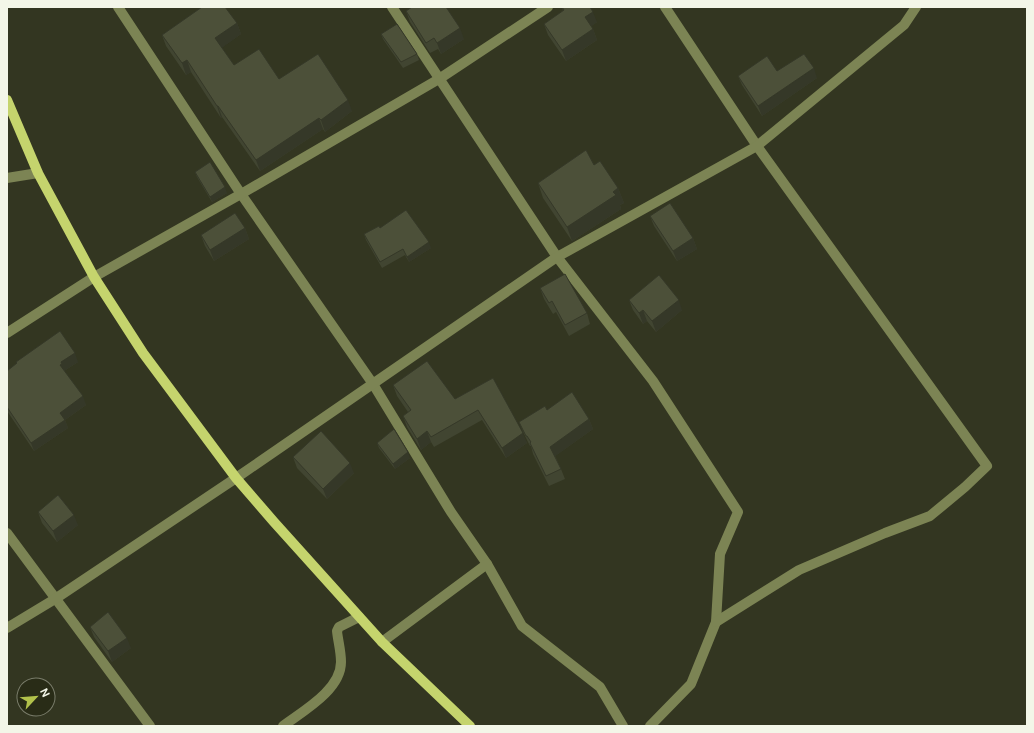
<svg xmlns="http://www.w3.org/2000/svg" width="1034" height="733" font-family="'DM Sans',sans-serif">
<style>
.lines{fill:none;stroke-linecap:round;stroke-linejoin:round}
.minor{stroke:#7c8454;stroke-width:10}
.major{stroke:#c5d46d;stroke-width:10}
.wall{fill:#414531}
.shaded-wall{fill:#353828}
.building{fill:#4c5039;stroke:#353828}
</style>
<rect width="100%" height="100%" fill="#333621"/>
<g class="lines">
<g class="minor">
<polyline points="118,7 241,194 373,384 451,512 487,564 522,626 600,687 623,726"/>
<polyline points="392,7 557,257 653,381 738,512 720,554 716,622 691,684 650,726"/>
<polyline points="665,7 757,146 987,466 965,487 930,516 885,533 799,570 716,622"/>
<polyline points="7,178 38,173"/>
<polyline points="7,333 94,277 241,194 439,79 548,7"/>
<polyline points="7,533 150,726"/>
<polyline points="7,628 55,599 236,478 557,257 757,146 904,25 916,7"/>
<polyline points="382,642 487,564"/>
<path d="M283,726C303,711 341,690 341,662C341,651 338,641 337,631L339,627L359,617"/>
</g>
<polyline class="major" points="7,100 38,173 94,277 143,353 236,478 274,522 382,642 470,726"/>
</g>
<g class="wall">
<polygon points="562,7 597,22 591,26 593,29 597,40 566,61 548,35 544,24 563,11"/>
<polygon points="406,11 464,39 441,54 438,49 430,53 410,22"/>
<polygon points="237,23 241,34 221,48 234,65 279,79 352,111 325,132 323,129 260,171 222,117 221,118 191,72 186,75 166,46 162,35"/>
<polygon points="381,34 417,54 419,60 403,68 383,39"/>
<polygon points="777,71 817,78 762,116 742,85 738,76"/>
<polygon points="594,165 618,188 624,203 620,205 621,209 572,241 543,198 538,183"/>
<polygon points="195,172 227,193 212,202 197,177"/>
<polygon points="650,216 693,238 697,249 677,261 654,226"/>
<polygon points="245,228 249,239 214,261 205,246 201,235"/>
<polygon points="380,228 431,248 409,262 405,255 382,268 366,240 364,234"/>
<polygon points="540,288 587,313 590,324 569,336 556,312 553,314 544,299"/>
<polygon points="629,300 682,310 656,332 647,321 643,324 633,310"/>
<polygon points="16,362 78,362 64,371 86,405 65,420 68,428 34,451 7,411 7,371 17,364"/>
<polygon points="493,378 527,443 506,458 482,420 434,447 431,442 421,450 407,427 403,416 408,412 397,396 393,385 455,399"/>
<polygon points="547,410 589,419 593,429 555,456 561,469 565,479 549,486 533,454 531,446 530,446 523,432 519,422"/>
<polygon points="377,443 410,458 395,469 379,448"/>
<polygon points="293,457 354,473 327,499 297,468"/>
<polygon points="38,512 78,525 57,542 42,523"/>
<polygon points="90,627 131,648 112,662 94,637"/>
</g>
<g class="shaded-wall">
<polygon points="593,12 597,22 589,28 585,17"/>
<polygon points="237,23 241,34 219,50 215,38"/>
<polygon points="460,28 464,39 441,54 437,43"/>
<polygon points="593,29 597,40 566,61 562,50"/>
<polygon points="187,60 191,72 186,75 182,63"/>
<polygon points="814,68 817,78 762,116 758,106"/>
<polygon points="348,100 352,111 325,132 321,120"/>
<polygon points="217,106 218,106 222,117 221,118"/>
<polygon points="319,118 323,129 260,171 256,160"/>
<polygon points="225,187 227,193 212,202 210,197"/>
<polygon points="618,188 624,203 620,205 621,209 572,241 567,227 613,192"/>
<polygon points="245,228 249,239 214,261 210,250"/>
<polygon points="693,238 697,249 677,261 673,251"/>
<polygon points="429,242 431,248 409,262 407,257"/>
<polygon points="679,300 682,310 656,332 652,321"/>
<polygon points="643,310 647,321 643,324 639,313"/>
<polygon points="75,353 78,362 64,371 60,365 61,362"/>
<polygon points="83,396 86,405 65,420 68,428 34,451 31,443 60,413"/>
<polygon points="589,419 593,429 554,457 550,447"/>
<polygon points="427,431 431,442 421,450 417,439"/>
<polygon points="523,433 527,443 506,458 502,448"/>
<polygon points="408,452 410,458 395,469 393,464"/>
<polygon points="350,463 354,473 327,499 323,489"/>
<polygon points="74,515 78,525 57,542 53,531"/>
<polygon points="127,638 131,648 112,662 108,651"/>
</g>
<g class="building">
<polygon points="202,7 225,7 237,23 215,38 234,65 259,49 279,79 318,54 348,100 321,120 319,118 256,160 218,106 217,106 187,60 182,63 162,35"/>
<polygon points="412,7 446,7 460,28 437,43 434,38 426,43 406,11"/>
<polygon points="562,7 590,7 593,12 585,17 593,29 562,50 544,24 564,10"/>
<polygon points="397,24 417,54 401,62 381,34"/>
<polygon points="804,54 814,68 758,106 738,76 767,56 777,71"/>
<polygon points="586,150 594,165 600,161 618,188 613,192 616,195 567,227 538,183"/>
<polygon points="210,162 225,187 210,197 195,172"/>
<polygon points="670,203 693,238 673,251 650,216"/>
<polygon points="406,210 429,242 407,257 403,249 380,262 364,234 379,226 380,228"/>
<polygon points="235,213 245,228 210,250 201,235"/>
<polygon points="565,274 587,313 565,325 552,301 549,303 540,288"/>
<polygon points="659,275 679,300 652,321 643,310 639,313 629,300"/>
<polygon points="60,331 75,353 61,362 62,364 60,365 83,396 60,413 65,420 31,443 7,407 7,371 17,363 16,362"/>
<polygon points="427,361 455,399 493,378 523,433 502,448 478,410 431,437 427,431 417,439 403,416 411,410 393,385"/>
<polygon points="572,392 589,419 550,447 561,469 546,476 530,443 531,442 527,436 526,436 519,422 545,406 547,410"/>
<polygon points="394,429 408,452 393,464 377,443"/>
<polygon points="321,431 350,463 323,489 293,457"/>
<polygon points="58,495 74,515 53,531 38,512"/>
<polygon points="108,612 127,638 108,651 90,627"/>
</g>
<rect width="1034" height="733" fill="none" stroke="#f3f6e8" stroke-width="16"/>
<g transform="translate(36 697) rotate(64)"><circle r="19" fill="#292c17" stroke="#7a7d6b"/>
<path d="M0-3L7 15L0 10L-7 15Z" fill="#b2c24b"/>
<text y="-6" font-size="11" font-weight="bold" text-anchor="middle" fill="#f3f6e8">N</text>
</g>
</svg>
